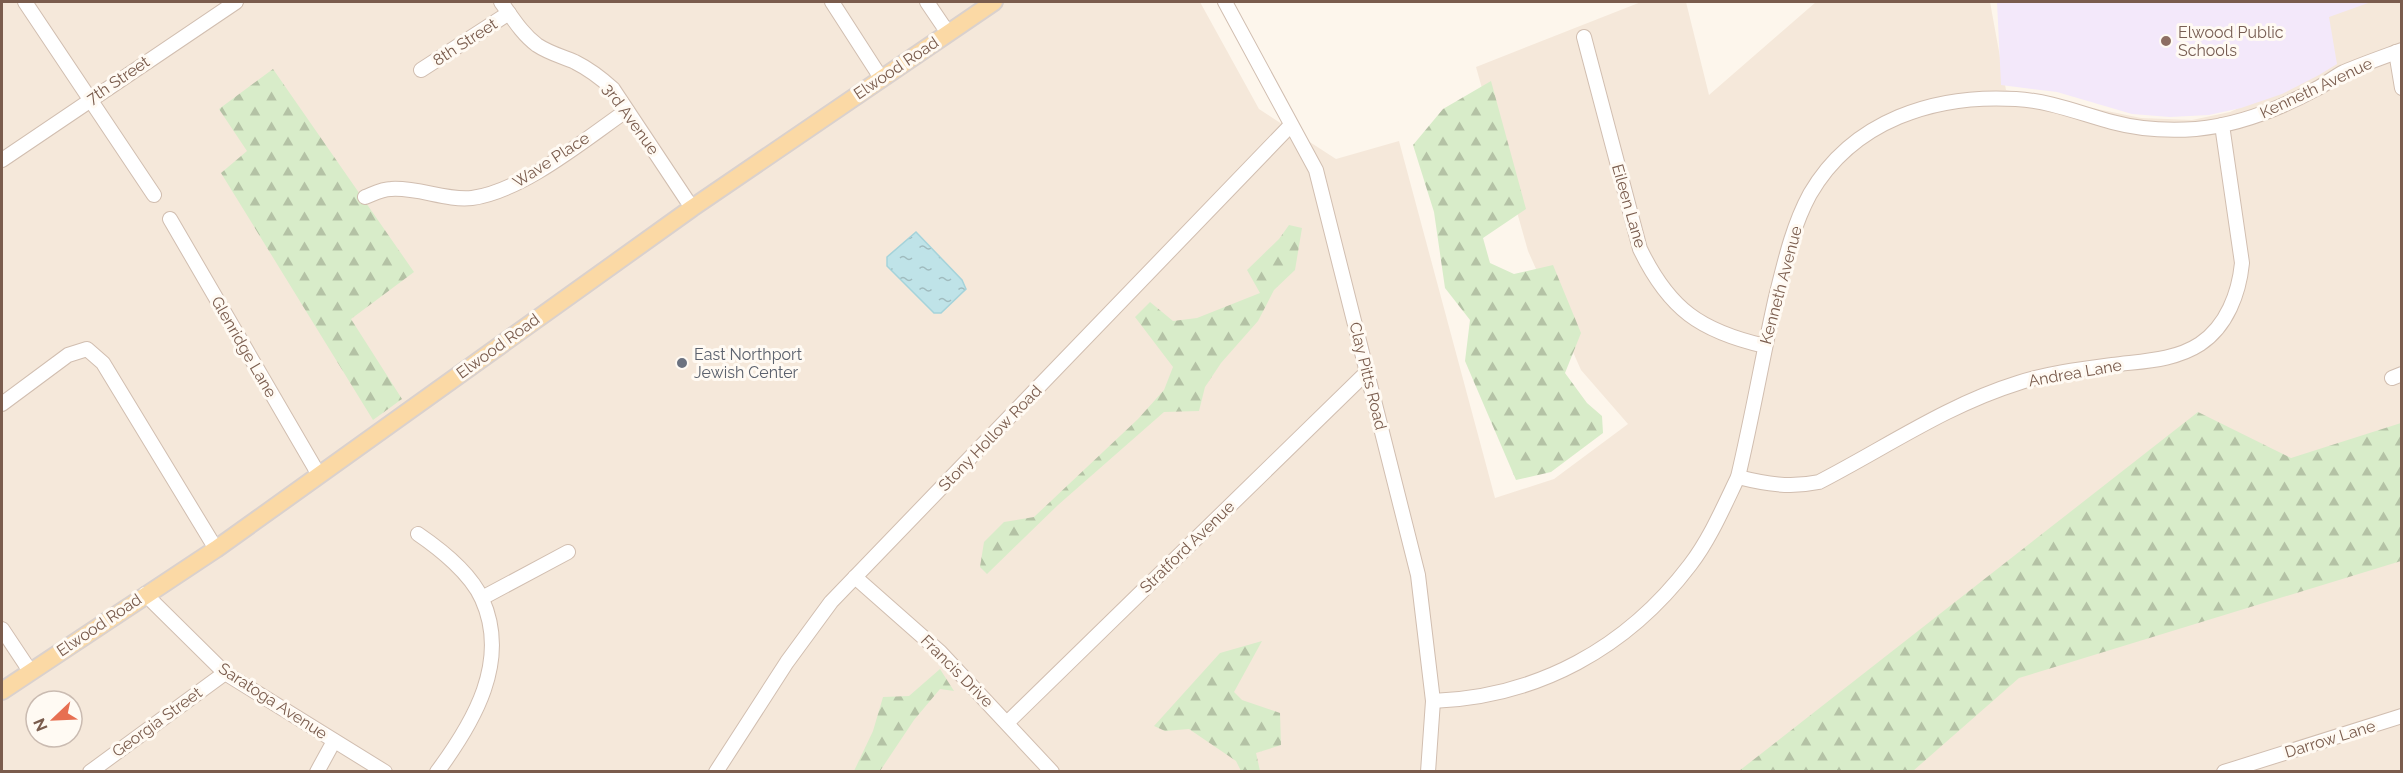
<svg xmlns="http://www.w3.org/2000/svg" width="2403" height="773" font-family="Raleway,sans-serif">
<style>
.residential{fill:#f5e8da;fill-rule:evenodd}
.education{fill:#f3e8fa}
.forest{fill:url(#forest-firs)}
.water{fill:url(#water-ripples);stroke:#a5d3da;stroke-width:1.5}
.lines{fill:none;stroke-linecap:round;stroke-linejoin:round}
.minor-casing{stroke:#d1beb0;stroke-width:16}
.major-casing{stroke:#dad1cd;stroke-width:20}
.minor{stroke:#fff;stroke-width:14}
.major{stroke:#fbd9a5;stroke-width:16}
.education-dot{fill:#8d6e63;stroke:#fffaf3;stroke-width:2}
.worship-dot{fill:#6b7280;stroke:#fffaf3;stroke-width:2}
.labels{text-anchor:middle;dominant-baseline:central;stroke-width:6;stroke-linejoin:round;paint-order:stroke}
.education-label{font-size:16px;fill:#785e54;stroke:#fffaf3;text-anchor:start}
.street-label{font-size:16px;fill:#7a5c4d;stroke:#fffaf3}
.worship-label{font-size:16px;fill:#5b616d;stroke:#fffaf3;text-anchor:start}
</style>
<defs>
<pattern id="forest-firs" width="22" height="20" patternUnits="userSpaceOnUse" patternTransform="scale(1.5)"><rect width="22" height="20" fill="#d8ecc9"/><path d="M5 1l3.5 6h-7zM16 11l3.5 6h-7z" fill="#b4c2a5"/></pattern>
<pattern id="water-ripples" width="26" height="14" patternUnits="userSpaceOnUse" patternTransform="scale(1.5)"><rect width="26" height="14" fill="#bfe3e8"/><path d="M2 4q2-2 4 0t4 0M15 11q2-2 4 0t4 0" fill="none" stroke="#a0bbbe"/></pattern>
</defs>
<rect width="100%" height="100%" fill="#fdf6ec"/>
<path class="residential" d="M2,2H1200L1259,109L1336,159L1399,141L1495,498L1554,479L1628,424L1581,370L1528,251L1476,67L1641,2H1686L1709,95L1816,2H1990L2006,90L2141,118L2192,120L2230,112L2335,64L2317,2H2401V771L2,772ZM36,701H72V737H36Z"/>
<polygon class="education" points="1997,2 2371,2 2329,17 2337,64 2319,75 2282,94 2241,108 2209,115 2170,117 2132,114 2057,92 2001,85"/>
<g class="forest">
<polygon points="273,69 414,272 351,319 402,399 373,420 221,173 247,151 219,109"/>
<polygon points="1491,81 1526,209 1483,238 1490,263 1514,274 1553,265 1581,333 1565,373 1587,403 1602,416 1603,433 1551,472 1516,480 1465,361 1470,320 1445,288 1434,212 1413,145 1443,109"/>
<polygon points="1289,225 1302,228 1295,270 1274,290 1258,321 1221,363 1205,387 1199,411 1164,412 1058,505 987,574 980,567 984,542 1004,522 1034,517 1138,419 1164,390 1173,367 1135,317 1150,302 1173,321 1197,318 1260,293 1247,270 1279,239"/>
<polygon points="2198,412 2291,458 2401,423 2401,561 2019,678 1913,771 1739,771"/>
<polygon points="1262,641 1234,692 1242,700 1280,713 1281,745 1256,753 1260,771 1241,771 1236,761 1189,729 1165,731 1154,726 1220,653"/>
<polygon points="940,669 954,691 940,689 914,720 880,771 854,771 873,731 883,697 909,696"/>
</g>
<polygon class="water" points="916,232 962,280 966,289 941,313 934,313 887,266 887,257"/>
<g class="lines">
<g class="minor-casing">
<g id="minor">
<polyline points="25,2 154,195"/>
<path d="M501,2C512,17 522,34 537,45C549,53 561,56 575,62C589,69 601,78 613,89L692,208"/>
<polyline points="832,2 881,78"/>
<polyline points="927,2 948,33"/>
<polyline points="1225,2 1316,170 1418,575 1433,701 1428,772"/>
<path d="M1584,37L1640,249C1669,309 1700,331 1765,346"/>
<polyline points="2396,52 2402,88"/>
<polyline points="421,70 509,13"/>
<polyline points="2,160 236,2"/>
<path d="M365,197C373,194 382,189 391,189C418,187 446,201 472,198C523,191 584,140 626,111"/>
<polyline points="170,219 319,475"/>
<polyline points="2392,378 2402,374"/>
<polyline points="2,404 68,355 87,349 103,363 216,549"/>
<path d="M1738,477C1766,484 1790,488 1819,482C1885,448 1947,405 2018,383C2048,373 2081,369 2112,365C2141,361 2174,361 2200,344C2227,326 2239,293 2242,263L2222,125"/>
<path d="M418,534C440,549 471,574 482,599C510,661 474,722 437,772"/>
<polyline points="855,577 940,652 1052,772"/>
<polyline points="145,594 225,673 385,772"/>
<polyline points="482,598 568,552"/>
<polyline points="2,629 30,671"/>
<path d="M1433,701C1538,697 1627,648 1690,565C1710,539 1724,506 1738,477C1752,418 1762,360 1775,301C1784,265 1792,227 1810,194C1853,120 1935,94 2016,99C2050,101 2079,113 2112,122C2138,129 2169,131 2196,129C2239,125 2279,109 2316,89C2326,84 2334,77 2344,72C2363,64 2383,57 2402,50"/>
<polyline points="1008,722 1367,372"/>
<polyline points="90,772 225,673"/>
<polyline points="317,772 334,741"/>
<polyline points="716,772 787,662 831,602 1290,126"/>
<polyline points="2224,772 2402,716"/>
</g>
</g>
<g class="major-casing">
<polyline id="major" points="2,691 216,549 692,208 994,2"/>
</g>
<use href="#minor" class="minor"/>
<use href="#major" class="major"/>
</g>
<circle class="education-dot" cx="2166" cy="41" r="6"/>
<circle class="worship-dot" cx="682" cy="363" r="6"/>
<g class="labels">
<g class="education-label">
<text x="2178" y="32">Elwood Public<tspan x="2178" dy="18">Schools</tspan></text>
</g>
<g class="street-label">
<text transform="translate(465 42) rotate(-33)">8th Street</text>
<text transform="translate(896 68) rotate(-34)">Elwood Road</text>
<text transform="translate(118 80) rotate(-34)">7th Street</text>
<text transform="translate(2316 88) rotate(-25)">Kenneth Avenue</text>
<text transform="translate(631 119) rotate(54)">3rd Avenue</text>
<text transform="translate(551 160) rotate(-33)">Wave Place</text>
<text transform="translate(1629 206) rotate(74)">Eileen Lane</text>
<text transform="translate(1781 285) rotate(-75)">Kenneth Avenue</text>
<text transform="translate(498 346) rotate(-36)">Elwood Road</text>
<text transform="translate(244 347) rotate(60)">Glenridge Lane</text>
<text transform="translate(2075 373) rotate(-10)">Andrea Lane</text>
<text transform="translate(1368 376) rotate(76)">Clay Pitts Road</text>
<text transform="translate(990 438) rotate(-46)">Stony Hollow Road</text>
<text transform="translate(1187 547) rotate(-44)">Stratford Avenue</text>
<text transform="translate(99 625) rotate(-34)">Elwood Road</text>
<text transform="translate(957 671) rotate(45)">Francis Drive</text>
<text transform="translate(273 701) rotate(33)">Saratoga Avenue</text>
<text transform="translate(157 722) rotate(-36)">Georgia Street</text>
<text transform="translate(2330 739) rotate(-17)">Darrow Lane</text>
</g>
<g class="worship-label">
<text x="694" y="354">East Northport<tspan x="694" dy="18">Jewish Center</tspan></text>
</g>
</g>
<rect width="2403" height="773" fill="none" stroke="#7a5c4d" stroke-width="6"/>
<g transform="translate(54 719) rotate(247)"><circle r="28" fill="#fffaf3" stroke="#cabbb1" stroke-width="1.5"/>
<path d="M0-4.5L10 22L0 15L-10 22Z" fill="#e76f51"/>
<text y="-9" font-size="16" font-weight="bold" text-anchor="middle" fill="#7a5c4d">N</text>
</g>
</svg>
